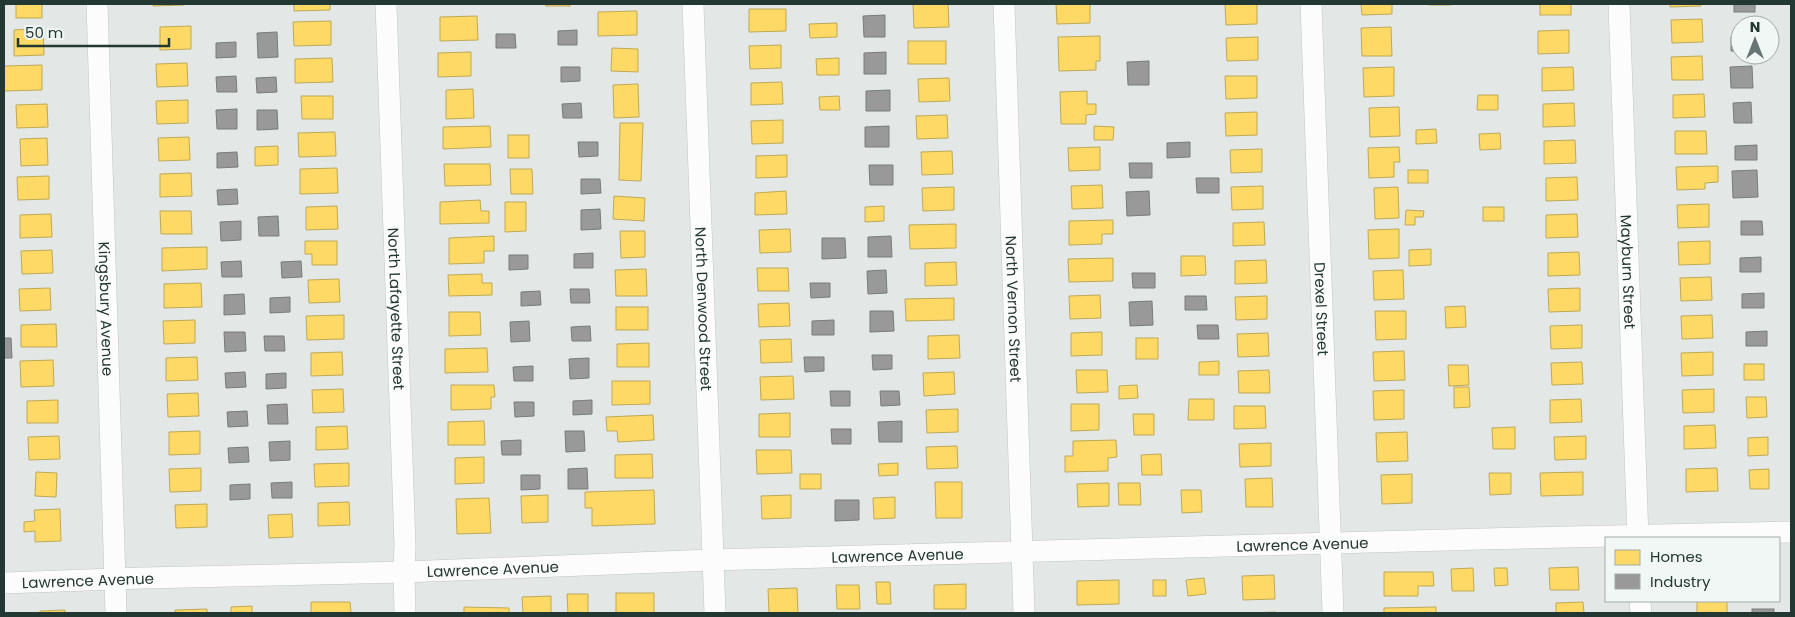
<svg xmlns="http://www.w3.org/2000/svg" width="1795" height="617" font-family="Poppins,sans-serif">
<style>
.homes{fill:#ffd966;stroke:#bda957}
.industry{fill:#999;stroke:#767c7a}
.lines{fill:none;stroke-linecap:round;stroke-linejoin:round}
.minor-casing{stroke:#c0c5c3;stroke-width:22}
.minor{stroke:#fbfcfb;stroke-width:21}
.labels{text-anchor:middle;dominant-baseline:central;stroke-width:5;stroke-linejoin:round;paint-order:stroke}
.street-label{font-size:15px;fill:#243833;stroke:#f1f7f4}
</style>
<rect width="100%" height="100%" fill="#e3e8e6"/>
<g class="homes">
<rect x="16" y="4" width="26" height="14"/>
<polygon points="153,4 184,4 184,5 153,6"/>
<polygon points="294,4 330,4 330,10 294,11"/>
<rect x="546" y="4" width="24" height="2"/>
<polygon points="913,4 948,4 949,27 914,28"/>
<polygon points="1056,4 1090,4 1090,23 1057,24"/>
<polygon points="1225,4 1257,4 1257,24 1226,25"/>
<polygon points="1361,4 1392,4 1392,14 1362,15"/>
<rect x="1429" y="4" width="22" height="1"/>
<rect x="1540" y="4" width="31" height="11"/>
<polygon points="1670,4 1701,4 1701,6 1670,7"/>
<polygon points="749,9 786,9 786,31 749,32"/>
<polygon points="637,11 637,35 598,36 598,12"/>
<polygon points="477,16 478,40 440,41 440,17"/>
<polygon points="1702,19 1703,42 1672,43 1671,20"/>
<polygon points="331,21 331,45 294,46 293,22"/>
<polygon points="837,23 837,37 810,38 809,24"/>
<polygon points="191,26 191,49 160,50 160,27"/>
<polygon points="1391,27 1392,56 1362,56 1361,28"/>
<polygon points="43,28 44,55 14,56 14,30"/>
<polygon points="1569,30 1569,53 1538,54 1538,31"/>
<polygon points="1100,36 1100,61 1096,61 1096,70 1059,71 1058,37"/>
<polygon points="1258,37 1258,60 1227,61 1226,38"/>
<rect x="908" y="41" width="38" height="23"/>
<polygon points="781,45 781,68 750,69 749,46"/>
<polygon points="612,48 638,49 638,72 611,71"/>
<polygon points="471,52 471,76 438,77 438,53"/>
<polygon points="1702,56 1703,80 1672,80 1671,57"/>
<polygon points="332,58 333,82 295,83 295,59"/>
<polygon points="839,58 839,75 817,75 816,59"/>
<polygon points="187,63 188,86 157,87 156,64"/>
<polygon points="42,65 42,90 4,91 4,66"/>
<polygon points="1394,67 1394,96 1364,97 1363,68"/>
<polygon points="1573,67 1574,90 1542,91 1542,68"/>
<polygon points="1225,76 1257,76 1257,98 1226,99"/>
<polygon points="949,78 950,101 919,102 918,79"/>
<polygon points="782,82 783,104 751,105 751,83"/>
<polygon points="638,84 639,117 614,118 613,85"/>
<polygon points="473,89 474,118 446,119 446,90"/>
<polygon points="1087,91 1087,104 1096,104 1096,114 1086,115 1086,124 1061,124 1060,92"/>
<polygon points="1704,94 1705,117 1673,118 1673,95"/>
<polygon points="1478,95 1498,95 1498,110 1477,110"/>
<polygon points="301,96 333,96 333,119 302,119"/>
<polygon points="839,96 840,110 820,110 819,97"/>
<polygon points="188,100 188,123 157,124 156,101"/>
<polygon points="1574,103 1575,126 1543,127 1543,104"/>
<polygon points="47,104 48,127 17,128 16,105"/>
<polygon points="1399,107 1400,136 1370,137 1369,108"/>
<polygon points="1257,112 1257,135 1226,136 1225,113"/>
<polygon points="947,115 948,138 917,139 916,116"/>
<polygon points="783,120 783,143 752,144 751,121"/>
<polygon points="620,123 643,123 641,181 619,180"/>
<polygon points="490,126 491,147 443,149 443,127"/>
<polygon points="1094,126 1114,127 1113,140 1094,140"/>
<polygon points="1436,129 1437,143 1416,144 1416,130"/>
<polygon points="1675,131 1706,131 1707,154 1675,154"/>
<polygon points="335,132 336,156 299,157 298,133"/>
<polygon points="1500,133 1501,149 1480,150 1479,134"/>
<rect x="508" y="135" width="21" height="23"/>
<polygon points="189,137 190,160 159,161 158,138"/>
<polygon points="47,138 48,165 21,166 20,139"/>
<polygon points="1575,140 1576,163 1544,164 1544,141"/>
<polygon points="278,146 278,165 255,166 255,147"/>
<polygon points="1100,147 1100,170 1069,171 1068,148"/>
<polygon points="1399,147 1400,162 1394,162 1394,177 1369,178 1368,148"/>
<polygon points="1262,149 1262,172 1231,173 1230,150"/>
<polygon points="952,151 953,174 922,175 921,152"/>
<polygon points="787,155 787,177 756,178 756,156"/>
<polygon points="444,164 490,164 491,185 445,186"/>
<polygon points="1718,166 1718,182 1705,183 1705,189 1677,190 1676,167"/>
<polygon points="337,168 338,193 300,194 300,169"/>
<polygon points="510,169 532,169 533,194 511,194"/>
<rect x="1408" y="170" width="20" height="13"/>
<polygon points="191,173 192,196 160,197 160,174"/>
<polygon points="49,176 49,199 18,200 17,177"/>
<polygon points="1577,177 1578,200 1546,201 1546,178"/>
<polygon points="1102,185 1103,208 1072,209 1071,186"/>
<polygon points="1263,186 1263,209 1232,210 1231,187"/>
<polygon points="954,187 954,210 923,211 922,188"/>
<polygon points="1398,187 1399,218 1375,219 1374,188"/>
<polygon points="786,191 787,214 755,215 755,193"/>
<polygon points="614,196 645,198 644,221 613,219"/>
<polygon points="480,200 481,211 489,211 489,223 440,224 440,202"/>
<polygon points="505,202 526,202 526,231 505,232"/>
<polygon points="1709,204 1709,227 1678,228 1677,205"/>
<polygon points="337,206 338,229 306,230 306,207"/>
<polygon points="884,206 884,221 865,222 865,207"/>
<rect x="1483" y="207" width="21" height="14"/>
<polygon points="1406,210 1424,211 1423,217 1415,217 1415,225 1405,225"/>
<polygon points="160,211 191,211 192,234 161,234"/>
<polygon points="51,214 52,237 20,238 20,215"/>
<polygon points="1577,214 1578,237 1546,238 1546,215"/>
<polygon points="1113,220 1113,234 1102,234 1102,244 1069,245 1069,221"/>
<polygon points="1264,222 1265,245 1233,246 1233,223"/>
<polygon points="956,224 956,248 910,249 909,225"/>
<polygon points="790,229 791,252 760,253 759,230"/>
<polygon points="1399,229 1399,258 1369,259 1368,230"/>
<polygon points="620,231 645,231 645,257 621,258"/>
<polygon points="494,236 494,251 484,251 484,263 449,264 449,238"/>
<polygon points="305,241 337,241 337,265 312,265 312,254 305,254"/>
<polygon points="1710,241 1710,264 1679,265 1678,242"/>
<polygon points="207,247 207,269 162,271 162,248"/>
<polygon points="1431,249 1431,265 1409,266 1409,250"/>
<polygon points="52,250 53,273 22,274 21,251"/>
<polygon points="1579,252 1580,275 1548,276 1548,253"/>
<polygon points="1181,256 1205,256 1206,275 1181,276"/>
<polygon points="1113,258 1113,281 1069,282 1068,259"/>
<polygon points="1266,260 1267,283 1235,284 1235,261"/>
<polygon points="956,262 957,285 925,286 925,263"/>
<polygon points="757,268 788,268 789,291 758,291"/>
<polygon points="646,269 647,296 616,296 615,270"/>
<polygon points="1403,270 1404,299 1374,300 1373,271"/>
<polygon points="482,274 482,283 492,283 492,295 449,296 448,275"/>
<polygon points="1711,277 1712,300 1681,301 1680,278"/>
<polygon points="339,279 340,302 309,303 308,280"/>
<polygon points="201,283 202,307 164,308 164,284"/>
<polygon points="50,288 51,310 20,311 19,289"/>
<polygon points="1580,288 1580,311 1549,312 1548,289"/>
<polygon points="1100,295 1101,318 1070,319 1069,296"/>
<polygon points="1267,296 1267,319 1236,320 1235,297"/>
<polygon points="954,298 954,320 906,321 905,299"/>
<polygon points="789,303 790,326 759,327 758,304"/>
<polygon points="1465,306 1466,327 1446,328 1445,307"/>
<rect x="616" y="307" width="32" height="23"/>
<polygon points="1375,311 1406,311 1406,339 1376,340"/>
<polygon points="449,312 480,312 481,335 449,336"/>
<polygon points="344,315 344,339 307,340 306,316"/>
<polygon points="1712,315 1713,338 1682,339 1681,316"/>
<polygon points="195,320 195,343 164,344 163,321"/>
<polygon points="56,324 57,347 21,347 21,325"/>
<polygon points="1582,325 1582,348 1551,349 1550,326"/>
<polygon points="1102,332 1102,355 1071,356 1071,333"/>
<polygon points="1268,333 1269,356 1238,357 1237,334"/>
<polygon points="959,335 960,358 928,359 928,336"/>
<rect x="1136" y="338" width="22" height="21"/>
<polygon points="791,339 792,362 761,363 760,340"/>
<polygon points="649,343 649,367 617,367 617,344"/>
<polygon points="487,348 488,372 445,373 445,349"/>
<polygon points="1404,351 1405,380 1374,381 1373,352"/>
<polygon points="342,352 343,375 311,376 311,353"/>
<polygon points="1713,352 1713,375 1682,376 1681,353"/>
<polygon points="197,357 198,380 166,381 166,358"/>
<polygon points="53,360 54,386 21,387 20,361"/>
<polygon points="1219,361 1219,375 1199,375 1199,362"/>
<polygon points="1582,362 1583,384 1552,385 1551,363"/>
<rect x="1744" y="364" width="20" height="16"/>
<polygon points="1448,365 1468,365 1469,385 1449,386"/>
<polygon points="1076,370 1107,370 1108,392 1077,393"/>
<polygon points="1269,370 1270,393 1239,393 1238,371"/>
<polygon points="954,372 955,394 924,396 923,373"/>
<polygon points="793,376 794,399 761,400 760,377"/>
<polygon points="612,381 650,381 650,404 612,405"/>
<polygon points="451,385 494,385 495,397 491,397 491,409 451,410"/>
<polygon points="1137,385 1138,398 1119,399 1119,386"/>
<polygon points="1454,387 1469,387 1470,407 1454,408"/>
<polygon points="343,389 344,412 313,413 312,390"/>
<polygon points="1714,389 1714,412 1683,413 1682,390"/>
<polygon points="1404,390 1404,419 1374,420 1373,391"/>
<polygon points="198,393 199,416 168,417 167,394"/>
<polygon points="1746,397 1766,397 1767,417 1747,418"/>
<polygon points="1189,399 1214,399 1214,420 1188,420"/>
<polygon points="1581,399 1582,422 1550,423 1550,400"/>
<polygon points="58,400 58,423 27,423 27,401"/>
<polygon points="1071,404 1099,404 1099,430 1071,431"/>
<polygon points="1234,406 1265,406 1266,428 1234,429"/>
<polygon points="958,409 958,432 927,433 926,410"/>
<polygon points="790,413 790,437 759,437 759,414"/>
<polygon points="1133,414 1154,414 1154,435 1134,435"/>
<polygon points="653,415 654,440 618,442 617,431 607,431 606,417"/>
<polygon points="484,421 485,445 448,445 448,422"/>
<polygon points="1715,425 1716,448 1684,449 1684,426"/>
<polygon points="347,426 348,449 316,450 316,427"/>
<polygon points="1515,427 1515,449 1493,449 1492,428"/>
<polygon points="200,431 200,454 169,455 169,432"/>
<polygon points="1407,432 1408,461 1377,462 1376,433"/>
<polygon points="59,436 60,459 29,460 28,437"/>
<polygon points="1586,436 1586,459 1555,460 1554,437"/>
<polygon points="1768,437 1768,455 1748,456 1748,438"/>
<polygon points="1116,440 1117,457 1108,458 1108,471 1065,472 1065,456 1073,456 1073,441"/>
<polygon points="1271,443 1271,466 1240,467 1239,444"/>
<polygon points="957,446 958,468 927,469 926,447"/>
<polygon points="756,450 791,450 792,473 757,474"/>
<polygon points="652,454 653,478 615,478 615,455"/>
<polygon points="1161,454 1162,475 1142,475 1141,455"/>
<polygon points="484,457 484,483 455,484 455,458"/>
<polygon points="349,463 349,486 315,487 314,464"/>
<polygon points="898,463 898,475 879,476 878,464"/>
<polygon points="201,468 201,491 170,492 169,469"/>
<polygon points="1717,468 1718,491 1686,492 1686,469"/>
<polygon points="1769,469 1769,489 1750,489 1749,470"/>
<polygon points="36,472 57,473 56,497 35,496"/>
<polygon points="1583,472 1583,495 1541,496 1540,473"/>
<polygon points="1489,473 1511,473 1511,494 1490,495"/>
<rect x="800" y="474" width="21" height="15"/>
<polygon points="1412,474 1412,503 1382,504 1381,475"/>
<polygon points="1272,478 1273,507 1246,507 1245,479"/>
<polygon points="935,482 962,482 962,518 936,518"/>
<polygon points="1109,483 1109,506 1078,507 1077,484"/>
<polygon points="1118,483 1140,483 1141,505 1119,505"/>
<polygon points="654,490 655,524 592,526 592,508 585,508 585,492"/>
<polygon points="1181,490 1201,490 1202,512 1182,513"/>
<polygon points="548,495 548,522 522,523 521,496"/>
<polygon points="791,495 791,518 762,519 761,496"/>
<polygon points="895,497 895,518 874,519 873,498"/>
<polygon points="489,498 491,533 457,534 456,499"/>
<polygon points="349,502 350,525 318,526 318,503"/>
<polygon points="207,504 207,527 176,528 175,505"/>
<polygon points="60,509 61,541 35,542 35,531 24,532 24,522 35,521 34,510"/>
<polygon points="292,514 293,537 269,538 268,515"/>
<polygon points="1578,567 1579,590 1550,590 1549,568"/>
<polygon points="1473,568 1474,591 1452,591 1451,569"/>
<polygon points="1494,568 1507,568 1508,585 1495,586"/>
<polygon points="1384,572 1433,572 1434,586 1418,586 1418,596 1384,596"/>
<polygon points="1274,575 1275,599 1243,600 1242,576"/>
<polygon points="1204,578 1206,594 1188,596 1186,580"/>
<polygon points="1119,580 1119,604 1077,605 1077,581"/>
<rect x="1153" y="580" width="13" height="16"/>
<polygon points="876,582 890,582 891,604 877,604"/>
<polygon points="966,584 966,609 934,609 934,585"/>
<polygon points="836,585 859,585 860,609 837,609"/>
<polygon points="797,588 798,613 769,613 768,589"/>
<rect x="616" y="593" width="38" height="20"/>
<polygon points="567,594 588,594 588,613 568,613"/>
<polygon points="551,596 551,613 523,613 522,597"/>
<rect x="1697" y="601" width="30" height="12"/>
<polygon points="311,602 350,602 351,613 311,613"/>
<polygon points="1583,602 1584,613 1556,613 1556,603"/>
<polygon points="252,606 252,613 231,613 231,607"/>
<polygon points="464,607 509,608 509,613 464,613"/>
<polygon points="1436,607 1436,613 1384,613 1384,608"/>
<polygon points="207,609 207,613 175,613 175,610"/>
<polygon points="65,610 65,613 40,613 40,611"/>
<polygon points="1276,612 1276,613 1246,613"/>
</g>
<g class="industry">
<rect x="1734" y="4" width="21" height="8"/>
<polygon points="885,15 885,37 864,37 863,16"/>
<polygon points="577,30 577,45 558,45 558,31"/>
<polygon points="277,32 278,57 258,58 257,33"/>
<polygon points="496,34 515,34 516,48 496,48"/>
<polygon points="1740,36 1740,51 1731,51 1731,37"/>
<polygon points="236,42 236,57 216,58 216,43"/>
<polygon points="886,52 886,74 864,74 864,53"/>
<polygon points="1149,61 1149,85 1128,85 1127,62"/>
<polygon points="1752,66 1753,88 1731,88 1730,67"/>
<polygon points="561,67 580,67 580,81 561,82"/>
<polygon points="236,76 237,92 217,92 216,77"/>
<polygon points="276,77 277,92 257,93 256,78"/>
<polygon points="890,90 890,111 866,111 866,91"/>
<polygon points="1751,102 1752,123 1734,123 1733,103"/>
<polygon points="581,103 582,118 563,118 562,104"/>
<polygon points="237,109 237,129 217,129 216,110"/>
<polygon points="257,110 277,110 278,129 257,130"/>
<polygon points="889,126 889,147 865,147 865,127"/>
<polygon points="578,142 598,142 598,156 579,157"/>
<polygon points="1190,142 1190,157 1167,158 1167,143"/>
<polygon points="1757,145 1757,160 1735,160 1735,146"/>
<polygon points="237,152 238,167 217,168 217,153"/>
<polygon points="1129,163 1152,163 1152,178 1130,178"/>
<polygon points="869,165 893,165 893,185 870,185"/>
<polygon points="1757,170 1758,197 1733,198 1732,171"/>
<polygon points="1196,178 1219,178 1219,193 1197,193"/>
<polygon points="581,179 600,179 601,193 581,194"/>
<polygon points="237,189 238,204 218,205 217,190"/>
<polygon points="1149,191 1150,215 1127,216 1126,192"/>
<polygon points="600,209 601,229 581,230 581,210"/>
<polygon points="278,216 279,236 259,236 258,217"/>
<polygon points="241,221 241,240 221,241 220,222"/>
<polygon points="1741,221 1762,221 1763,235 1741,235"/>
<polygon points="891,236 892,257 868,257 868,237"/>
<polygon points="822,238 845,238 846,258 822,259"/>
<polygon points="593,253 593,268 574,268 574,254"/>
<polygon points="509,255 528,255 528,269 509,270"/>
<polygon points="1761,257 1761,272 1740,272 1740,258"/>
<polygon points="241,261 242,277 222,277 221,262"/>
<polygon points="301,261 302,277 282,278 281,262"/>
<polygon points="886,270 887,293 868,294 867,271"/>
<polygon points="1132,273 1155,273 1155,288 1133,288"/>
<polygon points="810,283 830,283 830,297 811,298"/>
<polygon points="570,289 589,289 590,303 571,303"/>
<polygon points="540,291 541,305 521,306 521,292"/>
<polygon points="1764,293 1764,308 1742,308 1742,294"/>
<polygon points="244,294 245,314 224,315 224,295"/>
<polygon points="1185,296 1206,296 1207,310 1185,310"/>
<polygon points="290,297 290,312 270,313 270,298"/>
<polygon points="1152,301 1153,325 1130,326 1129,302"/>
<polygon points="870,311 893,311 894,331 870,332"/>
<polygon points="834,320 834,335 812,335 812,321"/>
<polygon points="529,321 530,341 511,342 510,322"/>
<polygon points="1197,325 1218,325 1219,339 1198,339"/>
<polygon points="590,326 591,341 572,341 571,327"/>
<polygon points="1767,331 1767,346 1746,346 1746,332"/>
<polygon points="224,332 245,332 246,351 225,352"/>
<polygon points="264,336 284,336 285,351 265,351"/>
<polygon points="4,338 11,338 12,358 4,358"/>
<polygon points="872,355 892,355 892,369 873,370"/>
<polygon points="804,357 824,357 824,371 805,372"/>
<polygon points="589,358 589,378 570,379 569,359"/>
<polygon points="533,366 533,381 514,381 513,367"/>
<polygon points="245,372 246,387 226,388 225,373"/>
<polygon points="286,373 286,388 266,389 266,374"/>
<polygon points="830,391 850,391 850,406 831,406"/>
<polygon points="880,391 899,391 900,405 881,406"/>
<polygon points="592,400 592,414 573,415 573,401"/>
<polygon points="514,402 534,402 534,416 515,417"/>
<polygon points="287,404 288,424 268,424 267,405"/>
<polygon points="247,411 248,426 228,427 227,412"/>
<polygon points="902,421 902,442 879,442 878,422"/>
<polygon points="831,429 851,429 851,444 832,444"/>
<polygon points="565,431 584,431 585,451 566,452"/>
<polygon points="521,440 521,455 502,455 501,441"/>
<polygon points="290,441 290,460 270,461 269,442"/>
<polygon points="248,447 249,462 229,463 228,448"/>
<polygon points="587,468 588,489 568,489 568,469"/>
<polygon points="521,475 540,475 540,489 521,490"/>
<polygon points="292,482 292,498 272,498 271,483"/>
<polygon points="250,484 250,499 230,500 230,485"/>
<polygon points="835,500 859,500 859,520 835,521"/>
<rect x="1752" y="609" width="22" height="4"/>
</g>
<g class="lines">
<g class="minor-casing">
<g id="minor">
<path id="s1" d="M97,4L116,613"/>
<path id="s2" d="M386,4L405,545L404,572L405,613"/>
<path id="s3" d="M693,4L715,613"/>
<path id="s4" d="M1004,4L1024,613"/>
<path id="s5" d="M1311,4L1333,613"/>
<path id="s6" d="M1619,4L1638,538"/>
<path id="s7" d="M4,583L143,578L404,572L712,560L1483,539L1791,532"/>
<polyline points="1640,601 1641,613"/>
</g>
</g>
<use href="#minor" class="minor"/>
</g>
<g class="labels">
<g class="street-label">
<text stroke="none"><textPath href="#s6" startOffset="268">Mayburn Street</textPath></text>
<text stroke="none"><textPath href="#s4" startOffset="305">North Vernon Street</textPath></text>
<text stroke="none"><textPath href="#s5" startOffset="305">Drexel Street</textPath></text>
<text stroke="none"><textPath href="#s1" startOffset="305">Kingsbury Avenue</textPath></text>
<text stroke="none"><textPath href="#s2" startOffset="305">North Lafayette Street</textPath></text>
<text stroke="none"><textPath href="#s3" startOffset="305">North Denwood Street</textPath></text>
<text stroke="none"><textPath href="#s7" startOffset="1299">Lawrence Avenue</textPath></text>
<text stroke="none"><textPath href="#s7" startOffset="894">Lawrence Avenue</textPath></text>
<text stroke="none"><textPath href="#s7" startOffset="489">Lawrence Avenue</textPath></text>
<text stroke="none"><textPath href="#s7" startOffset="84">Lawrence Avenue</textPath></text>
</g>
</g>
<rect width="1795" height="617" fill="none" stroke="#243833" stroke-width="10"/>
<rect x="1605" y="537" width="175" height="65" fill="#f1f7f4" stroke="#9faba7"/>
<rect x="1615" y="550" width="25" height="15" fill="#ffd966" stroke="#9faba7"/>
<text x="1650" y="562" font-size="15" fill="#243833">Homes</text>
<rect x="1615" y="574" width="25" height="15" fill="#999999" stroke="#9faba7"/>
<text x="1650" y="587" font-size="15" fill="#243833">Industry</text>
<g transform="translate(1755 40)"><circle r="24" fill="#f1f7f4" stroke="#9faba7"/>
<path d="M0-4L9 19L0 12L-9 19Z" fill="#677672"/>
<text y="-8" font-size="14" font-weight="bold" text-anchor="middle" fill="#243833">N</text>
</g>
<path d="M18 38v8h151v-8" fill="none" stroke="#243833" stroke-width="2.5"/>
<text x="25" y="38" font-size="15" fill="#243833" stroke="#f1f7f4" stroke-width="4" paint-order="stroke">50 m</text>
</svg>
